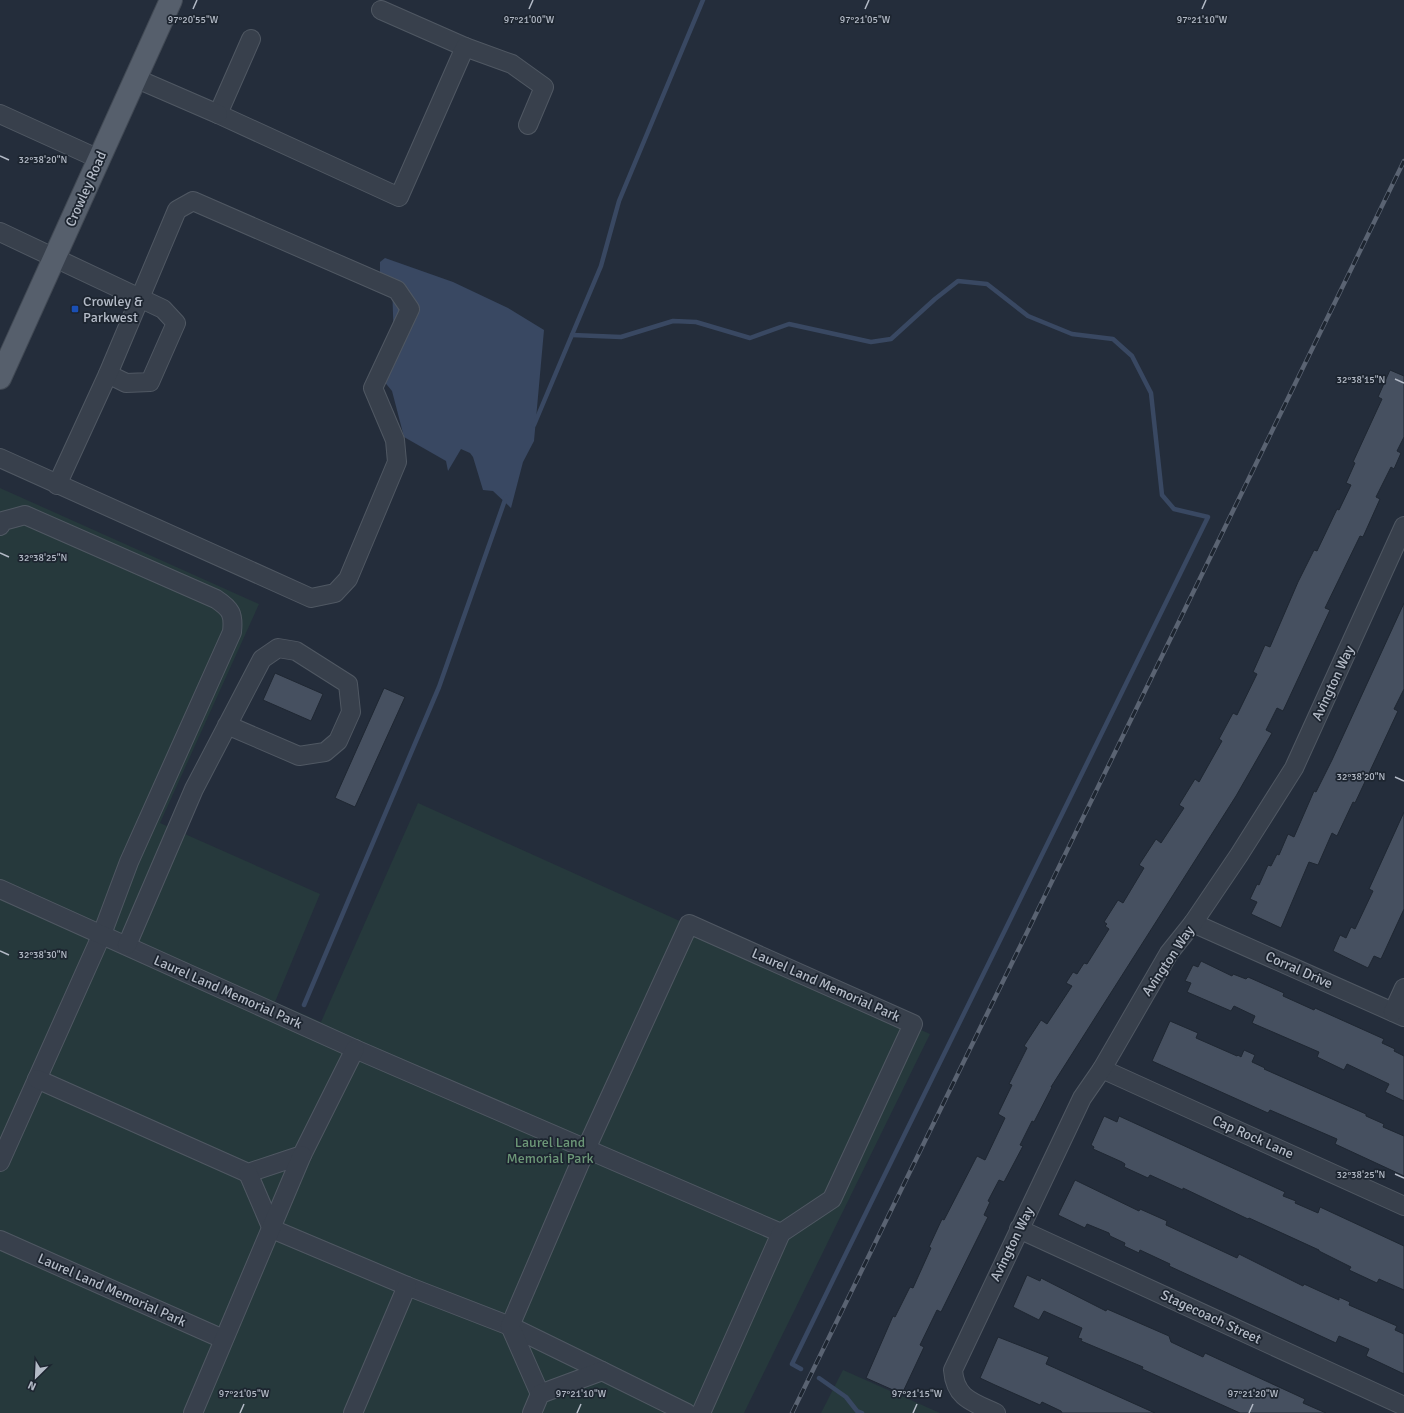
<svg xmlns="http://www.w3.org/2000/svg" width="1404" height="1413" font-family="Signika,sans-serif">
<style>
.green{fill:#26393c}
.water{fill:#394862}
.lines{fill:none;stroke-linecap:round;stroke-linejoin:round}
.stream{stroke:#394862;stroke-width:4.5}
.building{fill:#465060;stroke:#1f2732}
.minor-casing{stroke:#505863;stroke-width:20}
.major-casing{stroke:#414954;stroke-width:24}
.minor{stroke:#38404c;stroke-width:18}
.major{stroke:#565f6c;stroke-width:22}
.rail-casing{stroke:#5a6372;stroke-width:4.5}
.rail{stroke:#1d2530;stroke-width:3;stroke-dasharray:9;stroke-linecap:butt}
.ticks{fill:none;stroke:#b4bbc7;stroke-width:1.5}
.transit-dot{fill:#1a4fb4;stroke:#1d2530;stroke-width:1.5}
.labels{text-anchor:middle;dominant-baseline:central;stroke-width:3.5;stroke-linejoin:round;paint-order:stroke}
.street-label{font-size:14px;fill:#b4bbc7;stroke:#1d2530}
.poi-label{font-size:14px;fill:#b4bbc7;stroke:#1d2530;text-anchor:start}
.park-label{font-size:14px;fill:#6c9777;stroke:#1d2530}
.ticks-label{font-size:10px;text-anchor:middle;fill:#b4bbc7;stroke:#1d2530;stroke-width:3.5;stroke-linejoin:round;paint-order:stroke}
</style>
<rect width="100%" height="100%" fill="#242d3b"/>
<g class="green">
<polygon points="0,488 259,604 160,823 320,894 275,1002 321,1022 418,803 930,1034 744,1413 0,1413"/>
<polygon points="843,1370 852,1374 940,1413 821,1413"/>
</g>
<polygon class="water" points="385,258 453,282 508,308 544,330 534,441 523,462 511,508 493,491 483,490 473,457 470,453 461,449 448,471 446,461 404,437 392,391 383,380 394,346 392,282 380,274 380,262"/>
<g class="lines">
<g class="stream">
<polyline points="572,335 621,337 673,321 696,322 750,338 789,324 871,342 891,339 935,299 958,281 987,284 1028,316 1072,334 1113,339 1132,356 1151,393 1162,495 1174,509 1208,517 833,1280 792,1364 801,1369"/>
<polyline points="534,425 601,266 619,201 703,0"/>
<polyline points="304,1005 439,687 506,497"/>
<polyline points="819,1378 846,1397 857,1411 862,1413"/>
</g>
</g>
<g class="building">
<polygon points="1390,370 1404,376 1404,437 1397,451 1401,453 1394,469 1391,467 1376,497 1380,499 1363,537 1360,536 1325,608 1330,610 1283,711 1277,708 1266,730 1272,733 1236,796 1051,1087 1052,1087 1034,1122 1032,1121 1020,1145 1023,1146 1004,1182 999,1180 988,1201 990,1202 984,1215 988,1217 941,1312 937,1310 920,1345 924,1347 902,1394 866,1378 893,1316 895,1317 910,1287 913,1288 931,1248 929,1247 942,1219 944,1220 977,1156 985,1160 1005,1118 998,1114 1012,1085 1009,1084 1027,1048 1024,1046 1041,1020 1047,1024 1072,986 1066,983 1073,972 1077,974 1084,963 1087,964 1109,929 1105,926 1107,924 1104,922 1118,900 1123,903 1144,868 1139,865 1156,839 1161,843 1184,808 1179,805 1195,779 1199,782 1222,741 1219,739 1233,713 1237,715 1257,674 1253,672 1265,645 1270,647 1298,582 1314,550 1317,551 1337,509 1339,510 1351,485 1346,483 1355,463 1353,462 1382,399 1378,397"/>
<polygon points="1404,603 1404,689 1394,709 1398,711 1370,771 1355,803 1353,802 1337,836 1332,833 1318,865 1309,862 1281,928 1251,914 1257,902 1250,899 1257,884 1259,885 1268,865 1271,866 1277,854 1279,855 1288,834 1294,837 1314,791 1316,792 1332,760"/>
<polygon points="275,673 323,694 311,721 263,700"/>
<polygon points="384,688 405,697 355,807 335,798"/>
<polygon points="1404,812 1404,909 1381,959 1374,956 1368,968 1333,951 1340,935 1346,938 1351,927 1355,929 1373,891 1369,889"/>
<polygon points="1201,961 1232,976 1233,974 1246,979 1248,977 1284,993 1283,996 1314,1010 1315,1008 1384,1039 1382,1043 1395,1049 1394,1051 1404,1056 1404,1101 1385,1092 1389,1084 1347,1064 1344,1070 1317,1057 1319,1052 1252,1023 1255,1016 1234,1006 1231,1011 1187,992 1191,983 1185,981 1193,965 1198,967"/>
<polygon points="1170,1021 1198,1033 1196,1038 1237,1056 1238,1055 1241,1057 1244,1050 1255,1055 1252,1062 1265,1068 1264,1069 1366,1114 1366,1116 1384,1124 1383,1127 1404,1136 1404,1176 1335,1144 1337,1139 1270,1110 1268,1113 1152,1061"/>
<polygon points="1104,1116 1117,1122 1119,1116 1285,1192 1283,1196 1296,1201 1295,1203 1318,1213 1320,1207 1404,1246 1404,1290 1379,1279 1377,1283 1349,1270 1351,1267 1319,1251 1319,1250 1249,1218 1248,1219 1183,1188 1183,1190 1150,1175 1148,1178 1124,1167 1125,1164 1122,1162 1093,1149 1094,1147 1091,1145"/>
<polygon points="1075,1180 1139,1211 1140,1209 1167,1221 1166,1225 1237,1258 1239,1254 1303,1286 1304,1284 1339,1300 1339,1297 1350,1302 1349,1305 1397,1326 1395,1330 1404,1334 1404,1374 1366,1356 1369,1349 1339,1336 1336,1343 1169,1266 1170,1264 1140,1250 1139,1253 1124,1246 1125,1243 1110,1236 1109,1233 1087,1224 1085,1228 1058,1215"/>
<polygon points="1027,1275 1040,1281 1041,1278 1106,1311 1107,1309 1169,1336 1171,1342 1203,1357 1205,1353 1305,1399 1303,1403 1326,1413 1240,1413 1142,1369 1143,1367 1081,1341 1082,1339 1078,1338 1082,1328 1044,1311 1039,1320 1013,1307"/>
<polygon points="998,1337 1049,1357 1046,1364 1155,1413 1062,1413 1061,1411 1042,1402 1040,1405 995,1385 980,1378"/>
</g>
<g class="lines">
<g class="minor-casing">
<g id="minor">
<polyline points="381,10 465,47"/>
<polyline points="251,39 218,114 399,197 465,47 512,64 544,87 528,125"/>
<polyline points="135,78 218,114"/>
<polyline points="0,114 99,159"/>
<polyline points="0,232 163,309 176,323 150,382 126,383 108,374"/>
<polyline points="0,458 311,598 335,593 348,579 397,462 395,440 373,388 410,309 397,290 193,201 177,210 108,374 57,485"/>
<path d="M0,526L3,521L25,515L216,599C231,609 234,614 232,632L129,862L102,934L0,1162"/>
<polyline points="0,889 355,1049 781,1233"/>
<polyline points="1193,923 1404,1017"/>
<polyline points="127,945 194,789 262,659 278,648 296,651 348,684 351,712 338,741 325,752 299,756 227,725"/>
<polyline points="1393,1012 1404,988"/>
<polyline points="1102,1069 1404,1206"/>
<polyline points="37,1079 248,1173 302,1155 355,1049"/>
<polyline points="248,1173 272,1229 407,1286 510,1326 602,1371"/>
<polyline points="1019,1229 1404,1406"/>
<polyline points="0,1240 223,1339"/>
<polyline points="540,1394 510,1326 586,1149 689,924 913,1024 832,1199 781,1233 701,1413"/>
<polyline points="193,1413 302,1155"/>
<polyline points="353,1413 407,1286"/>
<polyline points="532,1413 540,1394 602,1371 687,1413"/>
<path d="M996,1413C972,1402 955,1398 953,1370L1082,1098L1102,1069L1169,953L1193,923L1239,855L1294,768L1404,526"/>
</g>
</g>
<g class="major-casing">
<polyline id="major" points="0,378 171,0"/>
</g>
<use href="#minor" class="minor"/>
<use href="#major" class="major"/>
<g class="rail-casing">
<polyline id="rail" points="792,1413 1404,161"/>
</g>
<use href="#rail" class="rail"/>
</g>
<path class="ticks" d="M193,9L197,0M529,9L533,0M865,9L869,0M1202,9L1206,0M0,156L9,160M1395,379L1404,383M0,553L9,557M1395,777L1404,781M0,951L9,955M1395,1174L1404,1178M240,1413L244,1404M577,1413L581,1404M913,1413L917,1404M1249,1413L1253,1404"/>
<rect class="transit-dot" x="71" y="305" width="8" height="8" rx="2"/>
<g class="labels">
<g class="street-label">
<text transform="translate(86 189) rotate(-66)">Crowley Road</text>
<text transform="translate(1333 683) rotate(-65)">Avington Way</text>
<text transform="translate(1168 961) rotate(-56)">Avington Way</text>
<text transform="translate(1299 970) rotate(24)">Corral Drive</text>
<text transform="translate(826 985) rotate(24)">Laurel Land Memorial Park</text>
<text transform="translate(228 992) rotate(24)">Laurel Land Memorial Park</text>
<text transform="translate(1253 1137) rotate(24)">Cap Rock Lane</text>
<text transform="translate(1012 1244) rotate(-64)">Avington Way</text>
<text transform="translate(112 1290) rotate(24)">Laurel Land Memorial Park</text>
<text transform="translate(1211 1317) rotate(25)">Stagecoach Street</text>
</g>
<g class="poi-label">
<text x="83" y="301">Crowley &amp;<tspan x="83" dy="16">Parkwest</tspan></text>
</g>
<g class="park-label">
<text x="550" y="1142">Laurel Land<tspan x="550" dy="16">Memorial Park</tspan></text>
</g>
</g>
<g class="ticks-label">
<text x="193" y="23">97°20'55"W</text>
<text x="529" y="23">97°21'00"W</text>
<text x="865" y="23">97°21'05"W</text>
<text x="1202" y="23">97°21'10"W</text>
<text x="43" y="163">32°38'20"N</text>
<text x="1361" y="383">32°38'15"N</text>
<text x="43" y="561">32°38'25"N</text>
<text x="1361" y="780">32°38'20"N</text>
<text x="43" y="958">32°38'30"N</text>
<text x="1361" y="1178">32°38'25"N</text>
<text x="244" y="1397">97°21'05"W</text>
<text x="581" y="1397">97°21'10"W</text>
<text x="917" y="1397">97°21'15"W</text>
<text x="1253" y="1397">97°21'20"W</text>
</g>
<g transform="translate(36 1377) rotate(204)" stroke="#1d2530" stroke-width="3" paint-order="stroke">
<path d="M0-3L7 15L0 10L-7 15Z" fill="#b4bbc7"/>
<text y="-6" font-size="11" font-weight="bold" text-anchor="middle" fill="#b4bbc7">N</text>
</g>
</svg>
